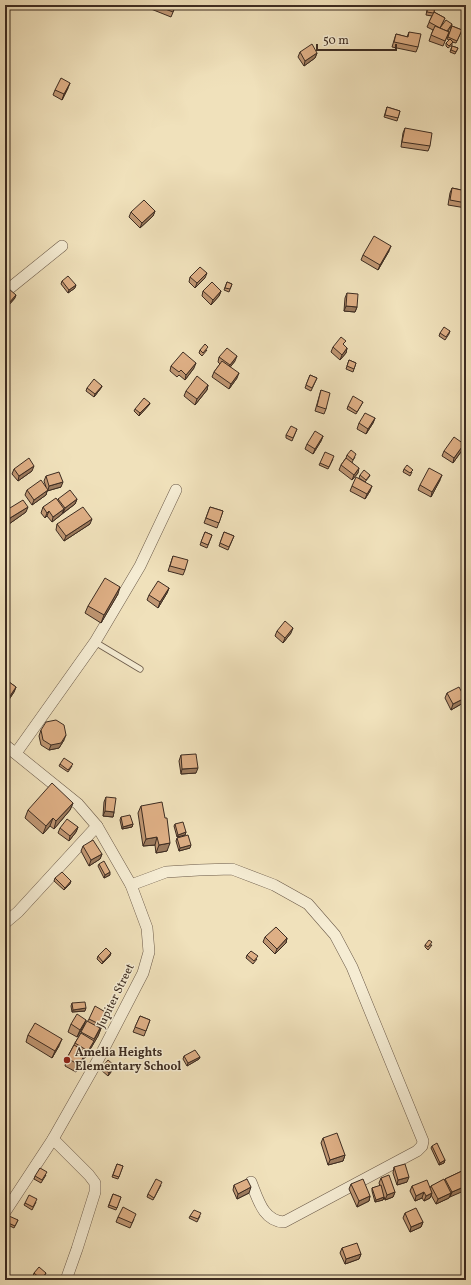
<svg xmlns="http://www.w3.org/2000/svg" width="471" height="1285" font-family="Vollkorn,serif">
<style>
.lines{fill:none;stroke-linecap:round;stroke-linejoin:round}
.lane-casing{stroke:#6a5948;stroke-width:7}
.street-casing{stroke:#6a5948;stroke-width:12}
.lane{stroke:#f5ecd3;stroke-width:5.5}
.street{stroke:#f5ecd3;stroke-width:11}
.wall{fill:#bf9672;stroke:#3d2c21}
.shaded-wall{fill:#9b7a5d;stroke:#3d2c21}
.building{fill:#deaf85;stroke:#3d2c21}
.poi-dot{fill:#8f2418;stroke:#f5ecd3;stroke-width:1.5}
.labels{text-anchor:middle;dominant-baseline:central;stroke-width:3;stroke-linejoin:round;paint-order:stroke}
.street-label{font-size:12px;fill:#3d2c21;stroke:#f5ecd3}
.poi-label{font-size:12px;font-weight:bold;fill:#3d2c21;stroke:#f5ecd3;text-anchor:start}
</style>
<rect width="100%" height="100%" fill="#f0e1bb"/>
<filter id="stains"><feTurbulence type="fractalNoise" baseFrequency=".005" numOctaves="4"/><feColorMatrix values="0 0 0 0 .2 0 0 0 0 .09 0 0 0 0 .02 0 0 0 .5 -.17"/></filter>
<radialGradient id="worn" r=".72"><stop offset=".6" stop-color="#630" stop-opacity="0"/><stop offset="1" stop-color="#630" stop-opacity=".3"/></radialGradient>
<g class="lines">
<g class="lane-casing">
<polyline id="lane" points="95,642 140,669"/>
</g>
<g class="street-casing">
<g id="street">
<polyline points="5,292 62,246"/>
<polyline points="5,745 78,804 97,826 131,885 147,928 149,952 143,973 99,1058 53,1139 5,1212"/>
<polyline points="16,753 95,642 140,566 176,490"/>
<path d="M131,885L166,872L199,870L232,869L274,885L308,904L335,935L352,967L423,1141L422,1146L417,1151L284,1222C263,1221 258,1199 251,1182"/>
<polyline points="5,923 18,912 97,826"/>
<polyline points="53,1139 89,1175 95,1183 95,1192 77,1249 66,1280"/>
</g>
</g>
<use href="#lane" class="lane"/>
<use href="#street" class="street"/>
</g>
<g class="wall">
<polygon points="153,5 176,5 171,17 151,9"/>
<polygon points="428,5 435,5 434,12 445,18 440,28 452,24 451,27 448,31 449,32 443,46 429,41 433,30 427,27 432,16 426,15"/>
<polygon points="452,26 462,30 456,43 452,42 452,45 448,48 446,46 446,43 449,40 447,39"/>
<polygon points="409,32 418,47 416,52 392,47 396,34 407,37"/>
<polygon points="452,46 458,48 455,54 450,52"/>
<polygon points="300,52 317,53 315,58 304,66 298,57"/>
<polygon points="68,88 62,100 53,95 55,90"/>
<polygon points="387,107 400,111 397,121 384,117"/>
<polygon points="405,128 430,146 428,151 401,147 403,133"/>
<polygon points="452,188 466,191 466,208 448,205 450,193"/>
<polygon points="155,211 153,216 140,228 129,217 131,212"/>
<polygon points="389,251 378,270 361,260 363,255"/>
<polygon points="190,277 205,278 195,288 189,282"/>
<polygon points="62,281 75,288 68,293 61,284"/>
<polygon points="227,282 232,284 229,292 224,290"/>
<polygon points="203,291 221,291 219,296 211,305 202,296"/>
<polygon points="5,293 15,298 7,307 5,305"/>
<polygon points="347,293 357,307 355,312 344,311 345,298"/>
<polygon points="450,331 449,334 445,340 439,336 440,333"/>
<polygon points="344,345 347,348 346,353 340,360 331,352 333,347"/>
<polygon points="200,350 207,350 202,356 199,353"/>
<polygon points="466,354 466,364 462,360 462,357"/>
<polygon points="219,357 235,361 230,367 237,378 229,389 212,377 214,372 220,364 218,362"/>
<polygon points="349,360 356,363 353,372 346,369"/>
<polygon points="171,366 194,368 185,380 179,375 177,377 170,371"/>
<polygon points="310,375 317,378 311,391 305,388"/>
<polygon points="208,385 207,390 195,405 184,396 186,391"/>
<polygon points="102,386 101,388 94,397 86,391 87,388"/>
<polygon points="321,390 326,409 324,414 315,411"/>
<polygon points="363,402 356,414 347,409 348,406"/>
<polygon points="150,403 149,405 139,416 134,411 135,409"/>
<polygon points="375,418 373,423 366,434 357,429 359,423"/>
<polygon points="297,429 292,441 286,438 286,435"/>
<polygon points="323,436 321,441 313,454 305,449 307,444"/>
<polygon points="464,444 463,449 453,463 442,456 444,451"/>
<polygon points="347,455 355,457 352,462 358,473 352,480 339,470 341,465 346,458"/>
<polygon points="333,459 328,469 319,465 320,463"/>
<polygon points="14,469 32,471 18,481 12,474"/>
<polygon points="404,469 412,472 410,476 403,472"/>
<polygon points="360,475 370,475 369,477 365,482 370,491 365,499 350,491 352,486 365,482 359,478"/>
<polygon points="46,476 61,487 47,491 46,495 32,505 25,495 27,490 46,487 44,481"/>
<polygon points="440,480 431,497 418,490 420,485"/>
<polygon points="58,499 77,499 75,504 52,522 47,516 45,518 41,513 43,507 58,500"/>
<polygon points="210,507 223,511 217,528 204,523"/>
<polygon points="5,511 26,512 9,524 5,518"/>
<polygon points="57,524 90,524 64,541 56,530"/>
<polygon points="205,532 212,535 207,548 200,545"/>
<polygon points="224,532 234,536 228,550 219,546"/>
<polygon points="173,556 185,570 183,575 168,571"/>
<polygon points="169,588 167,593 158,608 147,600 149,595"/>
<polygon points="118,594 101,623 85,613 88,606"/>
<polygon points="277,631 291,633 283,643 275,636"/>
<polygon points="5,679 16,687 14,692 8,701 5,699"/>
<polygon points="447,693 465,698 463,703 451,710 445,698"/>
<polygon points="41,730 64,740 59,748 49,750 41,745 39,736"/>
<polygon points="181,755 196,773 181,774 179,761"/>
<polygon points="60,764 72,766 68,772 59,766"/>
<polygon points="466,787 466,794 464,792"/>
<polygon points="106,797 114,812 113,817 103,816 104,802"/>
<polygon points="73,803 70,810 54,829 50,826 43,834 25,818 28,810"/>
<polygon points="141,806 165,818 167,851 156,853 155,845 143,846 138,813"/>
<polygon points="121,817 133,824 132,827 122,829 120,820"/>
<polygon points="175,824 186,832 185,835 177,837 174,826"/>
<polygon points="78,827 76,832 69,841 58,833 60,828"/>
<polygon points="177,838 190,848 179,851 176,841"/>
<polygon points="83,846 102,854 100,859 89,866 81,851"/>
<polygon points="99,864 110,875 104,878 98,866"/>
<polygon points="55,878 70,884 64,890 54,881"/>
<polygon points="265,937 287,938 286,943 275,954 263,942"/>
<polygon points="425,945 432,945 428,950 425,947"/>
<polygon points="247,955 257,959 253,964 246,958"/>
<polygon points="98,956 110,956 102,964 97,959"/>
<polygon points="72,1003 85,1011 72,1012 71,1006"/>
<polygon points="107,1013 98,1036 85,1058 84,1058 76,1072 65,1066 67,1058 75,1043 89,1019"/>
<polygon points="140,1016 150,1020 144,1036 133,1032"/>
<polygon points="86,1020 83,1027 77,1037 68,1032 71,1024"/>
<polygon points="28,1035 59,1046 52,1058 26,1042"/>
<polygon points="184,1056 200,1057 199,1059 187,1066 183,1059"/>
<polygon points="102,1067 114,1068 108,1076 101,1070"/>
<polygon points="323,1138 345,1155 343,1161 328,1165 321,1143"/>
<polygon points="432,1146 445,1160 444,1163 439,1165 431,1148"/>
<polygon points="117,1164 123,1166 118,1179 112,1177"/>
<polygon points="394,1167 407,1182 397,1185 393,1173"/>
<polygon points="462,1171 449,1198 436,1204 431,1195 430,1198 424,1201 422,1198 415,1201 410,1191 412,1186 430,1188 431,1186 445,1180 445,1179"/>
<polygon points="46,1175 41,1183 34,1179 35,1176"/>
<polygon points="381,1178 395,1192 393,1197 385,1200 384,1197 383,1200 375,1202 372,1191 372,1188 380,1186 379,1183"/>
<polygon points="351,1184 370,1196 369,1201 357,1207 349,1189"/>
<polygon points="161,1185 153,1200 147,1197 148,1194"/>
<polygon points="234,1185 249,1193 237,1199 233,1190"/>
<polygon points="113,1194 121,1197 116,1210 108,1207"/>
<polygon points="36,1202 32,1210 24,1205 25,1203"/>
<polygon points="405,1213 423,1222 421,1227 410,1232 403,1218"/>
<polygon points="190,1216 200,1216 197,1222 189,1218"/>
<polygon points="118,1217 134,1219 130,1228 116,1222"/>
<polygon points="18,1220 14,1228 6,1224 6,1222"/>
<polygon points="342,1248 361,1254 359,1259 345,1264 340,1253"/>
<polygon points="34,1273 46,1273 45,1275 42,1280 39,1280 33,1276"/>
</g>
<g class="shaded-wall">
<polygon points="317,53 315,58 304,66 305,61"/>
<polygon points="70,83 68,88 62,100 64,94"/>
<polygon points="155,211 153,216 140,228 142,223"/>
<polygon points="391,246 389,251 378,270 380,265"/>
<polygon points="207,273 205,278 195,288 197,283"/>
<polygon points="76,285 75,288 68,293 69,290"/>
<polygon points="221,291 219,296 211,305 213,300"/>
<polygon points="16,295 15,298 7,307 8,304"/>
<polygon points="346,306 357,307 355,312 344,311"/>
<polygon points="347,348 346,353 340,360 342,355"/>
<polygon points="237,356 235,361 228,370 230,365"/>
<polygon points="196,363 194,368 185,380 186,375"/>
<polygon points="239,373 237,378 229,389 231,384"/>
<polygon points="208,385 207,390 195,405 197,399"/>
<polygon points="102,386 101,388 94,397 95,394"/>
<polygon points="150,403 149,405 139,416 140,413"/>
<polygon points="375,418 373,423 366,434 368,429"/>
<polygon points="323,436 321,441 313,454 315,449"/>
<polygon points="464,444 463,449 453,463 454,458"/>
<polygon points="34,466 32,471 18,481 19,476"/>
<polygon points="359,468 358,473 352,480 354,475"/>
<polygon points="442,475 440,480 431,497 432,492"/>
<polygon points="63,482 61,487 47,491 46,495 32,505 34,500 48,490 49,486"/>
<polygon points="372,486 370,491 365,499 367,494"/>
<polygon points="77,499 75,504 63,513 65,508"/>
<polygon points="28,507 26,512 9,524 10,518"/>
<polygon points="64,509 62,514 52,522 53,517"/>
<polygon points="49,511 47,516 45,518 47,513"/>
<polygon points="92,519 90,524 64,541 66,536"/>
<polygon points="120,587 118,594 101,623 104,615"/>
<polygon points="169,588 167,593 158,608 160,602"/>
<polygon points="293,628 291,633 283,643 285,638"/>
<polygon points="16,687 14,692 8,701 10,696"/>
<polygon points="465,698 463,703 451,710 453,704"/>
<polygon points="66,735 64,740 59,748 49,750 51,745"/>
<polygon points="198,768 196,773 181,774 182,769"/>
<polygon points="73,803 70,810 54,829 56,821"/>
<polygon points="105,811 114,812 113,817 103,816"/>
<polygon points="53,818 50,826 43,834 46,826"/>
<polygon points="133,824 132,827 122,829 123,827"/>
<polygon points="78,827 76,832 69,841 70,836"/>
<polygon points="186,832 185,835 177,837 178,835"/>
<polygon points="157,837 155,845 143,846 146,839"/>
<polygon points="170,843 167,851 156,853 159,845"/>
<polygon points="191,845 190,848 179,851 180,848"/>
<polygon points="102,854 100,859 89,866 91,860"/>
<polygon points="110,872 110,875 104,878 105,875"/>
<polygon points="71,881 70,884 64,890 65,888"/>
<polygon points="287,938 286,943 275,954 277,949"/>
<polygon points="111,953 110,956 102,964 103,962"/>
<polygon points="86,1008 85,1011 72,1012 73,1010"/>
<polygon points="107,1013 98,1036 85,1058 88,1051 99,1031 101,1025"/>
<polygon points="86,1020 83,1027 77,1037 80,1030"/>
<polygon points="62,1039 59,1046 52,1058 55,1051"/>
<polygon points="86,1052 83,1059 76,1072 79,1065"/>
<polygon points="200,1057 199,1059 187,1066 188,1063"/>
<polygon points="115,1066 114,1068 108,1076 109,1073"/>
<polygon points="345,1155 343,1161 328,1165 330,1160"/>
<polygon points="445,1160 444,1163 439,1165 440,1163"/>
<polygon points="409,1177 407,1182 397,1185 398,1180"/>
<polygon points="466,1186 466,1190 450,1197 452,1192"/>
<polygon points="251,1187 249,1193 237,1199 238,1194"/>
<polygon points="395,1192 393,1197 385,1200 387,1195"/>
<polygon points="424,1192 422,1198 415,1201 416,1196"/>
<polygon points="432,1193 430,1198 424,1201 426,1196"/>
<polygon points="451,1193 449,1198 436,1204 438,1199"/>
<polygon points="370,1196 369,1201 357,1207 359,1201"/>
<polygon points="384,1197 383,1200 375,1202 376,1200"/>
<polygon points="423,1222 421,1227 410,1232 411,1227"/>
<polygon points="361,1254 359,1259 345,1264 346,1259"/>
</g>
<g class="building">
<polygon points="155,5 175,5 173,12"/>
<polygon points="428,5 435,5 434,12 433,13 427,12"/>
<polygon points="434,12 445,18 440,28 429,22"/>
<polygon points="446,20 452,24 447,31 440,28"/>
<polygon points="435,26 449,32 445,41 431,35"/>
<polygon points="452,26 462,30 457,41 448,37"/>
<polygon points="409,32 421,34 418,47 394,42 396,34 408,37"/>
<polygon points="450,39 453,42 449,46 446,43"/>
<polygon points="312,44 317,53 305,61 300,52"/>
<polygon points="452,46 458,48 456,52 451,50"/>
<polygon points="61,78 70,83 64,94 55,90"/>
<polygon points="387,107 400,111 398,118 385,115"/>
<polygon points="405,128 432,133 430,146 402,142"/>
<polygon points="452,188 466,191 466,203 450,200"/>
<polygon points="144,200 155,211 142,223 131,212"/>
<polygon points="374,236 391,246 380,265 363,255"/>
<polygon points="200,267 207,273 197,283 190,277"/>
<polygon points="68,276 76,285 69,290 62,281"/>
<polygon points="212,282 221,291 213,300 203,291"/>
<polygon points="227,282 232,284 230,289 225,288"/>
<polygon points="9,289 16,295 8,304 5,301 5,293"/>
<polygon points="347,293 358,294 357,307 346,306"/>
<polygon points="444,327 450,331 446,337 440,333"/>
<polygon points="341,337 346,341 343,344 347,348 342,355 333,347"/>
<polygon points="205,344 208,347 203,353 200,350"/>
<polygon points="227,348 237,356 230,365 219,357"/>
<polygon points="183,352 196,363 186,375 181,370 179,372 171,366"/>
<polygon points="466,354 466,361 462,357"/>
<polygon points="349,360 356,363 354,369 347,366"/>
<polygon points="222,361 239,373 231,384 214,372"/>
<polygon points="310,375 317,378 312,388 306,385"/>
<polygon points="197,376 208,385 197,399 186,391"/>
<polygon points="94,379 102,386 95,394 87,388"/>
<polygon points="321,390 330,393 326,409 317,406"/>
<polygon points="353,396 363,402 357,412 348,406"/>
<polygon points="144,398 150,403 140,413 135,409"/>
<polygon points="365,413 375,418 368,429 359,423"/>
<polygon points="291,426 297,429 293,438 286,435"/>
<polygon points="315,431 323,436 315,449 307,444"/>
<polygon points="454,437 464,444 454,458 444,451"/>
<polygon points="351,450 356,454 353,460 347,455"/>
<polygon points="325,452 334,456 329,467 320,463"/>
<polygon points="29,458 34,466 19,476 14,469"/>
<polygon points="346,458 359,468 354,475 341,465"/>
<polygon points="407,465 413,470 410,473 404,469"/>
<polygon points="429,468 442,475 432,492 420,485"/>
<polygon points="364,470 370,475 366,480 360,475"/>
<polygon points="59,472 63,482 49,486 46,476"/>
<polygon points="356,477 372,486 367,494 352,486"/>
<polygon points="41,480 48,490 34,500 27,490"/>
<polygon points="70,490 77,499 65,508 58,499"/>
<polygon points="56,498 64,509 53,517 49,511 47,513 43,507"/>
<polygon points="23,500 28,507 10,518 5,511"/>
<polygon points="83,507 92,519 66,536 57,524"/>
<polygon points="210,507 223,511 219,523 206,518"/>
<polygon points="205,532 212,535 208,545 201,542"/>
<polygon points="224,532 234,536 229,547 220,543"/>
<polygon points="173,556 188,560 185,570 170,566"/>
<polygon points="105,578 120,587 104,615 88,606"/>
<polygon points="158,581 169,588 160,602 149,595"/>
<polygon points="285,621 293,628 285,638 277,631"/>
<polygon points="5,679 16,687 10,696 5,693"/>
<polygon points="459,687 465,698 453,704 447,693"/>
<polygon points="56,720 64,725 66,735 61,743 51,745 43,740 41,730 46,722"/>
<polygon points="5,752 8,754 5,757"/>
<polygon points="196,754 198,768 182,769 181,755"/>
<polygon points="64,758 73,764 68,770 60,764"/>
<polygon points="52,783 73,803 56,821 53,818 46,826 28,810"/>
<polygon points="106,797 116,798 114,812 105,811"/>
<polygon points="162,802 165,818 167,818 170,843 159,845 157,837 146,839 141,806"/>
<polygon points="130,815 133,824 123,827 121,817"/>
<polygon points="67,819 78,827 70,836 60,828"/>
<polygon points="183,822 186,832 178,835 175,824"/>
<polygon points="188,835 191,845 180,848 177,838"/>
<polygon points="93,840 102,854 91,860 83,846"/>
<polygon points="104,861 110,872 105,875 99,864"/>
<polygon points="62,872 71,881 65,888 55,878"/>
<polygon points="276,927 287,938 277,949 265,937"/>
<polygon points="429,940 432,942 428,947 425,945"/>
<polygon points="106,948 111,953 103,962 98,956"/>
<polygon points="251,951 258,956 254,961 247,955"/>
<polygon points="85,1002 86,1008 73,1010 72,1003"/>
<polygon points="95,1006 107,1013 101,1025 89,1019"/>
<polygon points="77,1014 86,1020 80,1030 71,1024"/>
<polygon points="140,1016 150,1020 146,1031 135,1027"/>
<polygon points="87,1021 100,1028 94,1039 81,1032"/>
<polygon points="35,1023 62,1039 55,1051 28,1035"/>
<polygon points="81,1033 94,1041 88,1051 75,1043"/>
<polygon points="74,1045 86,1052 79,1065 67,1058"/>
<polygon points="195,1050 200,1057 188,1063 184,1056"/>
<polygon points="108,1060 115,1066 109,1073 102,1067"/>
<polygon points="337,1133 345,1155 330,1160 323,1138"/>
<polygon points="437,1143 445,1160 440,1163 432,1146"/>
<polygon points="117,1164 123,1166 119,1177 113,1175"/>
<polygon points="405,1164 409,1177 398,1180 394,1167"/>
<polygon points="40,1168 47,1172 42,1180 35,1176"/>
<polygon points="462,1171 466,1179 466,1186 452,1192 445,1179"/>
<polygon points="389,1175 395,1192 387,1195 381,1178"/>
<polygon points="156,1179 162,1182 154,1198 148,1194"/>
<polygon points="247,1179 251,1187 238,1194 234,1185"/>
<polygon points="363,1179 370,1196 359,1201 351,1184"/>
<polygon points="444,1179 451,1193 438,1199 431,1186"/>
<polygon points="427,1180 432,1193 426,1196 424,1192 416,1196 412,1186"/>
<polygon points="381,1185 384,1197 376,1200 372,1188"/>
<polygon points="113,1194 121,1197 117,1208 109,1205"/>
<polygon points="29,1195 37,1199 33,1207 25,1203"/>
<polygon points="123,1207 136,1214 132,1223 118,1217"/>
<polygon points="416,1208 423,1222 411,1227 405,1213"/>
<polygon points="194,1210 201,1213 198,1219 190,1216"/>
<polygon points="9,1216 18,1220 15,1226 6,1222"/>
<polygon points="357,1243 361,1254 346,1259 342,1248"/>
<polygon points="39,1267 46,1273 41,1279 34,1273"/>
</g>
<circle class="poi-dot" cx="67" cy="1060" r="4"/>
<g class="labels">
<g class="street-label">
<text transform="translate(116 996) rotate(-64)">Jupiter Street</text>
</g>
<g class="poi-label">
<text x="75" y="1053">Amelia Heights<tspan x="75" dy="14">Elementary School</tspan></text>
</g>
</g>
<rect width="471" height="1285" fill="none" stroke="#f0e1bb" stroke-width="20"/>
<rect x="6" y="6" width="459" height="1273" fill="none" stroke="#3d2c21" stroke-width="2"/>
<rect x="10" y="10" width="451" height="1265" fill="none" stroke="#3d2c21"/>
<path d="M317 44v6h79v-6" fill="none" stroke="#3d2c21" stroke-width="2"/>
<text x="323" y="44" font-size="12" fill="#3d2c21" stroke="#f5ecd3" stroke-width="3" paint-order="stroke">50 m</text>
<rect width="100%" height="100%" filter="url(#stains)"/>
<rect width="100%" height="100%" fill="url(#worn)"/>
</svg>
